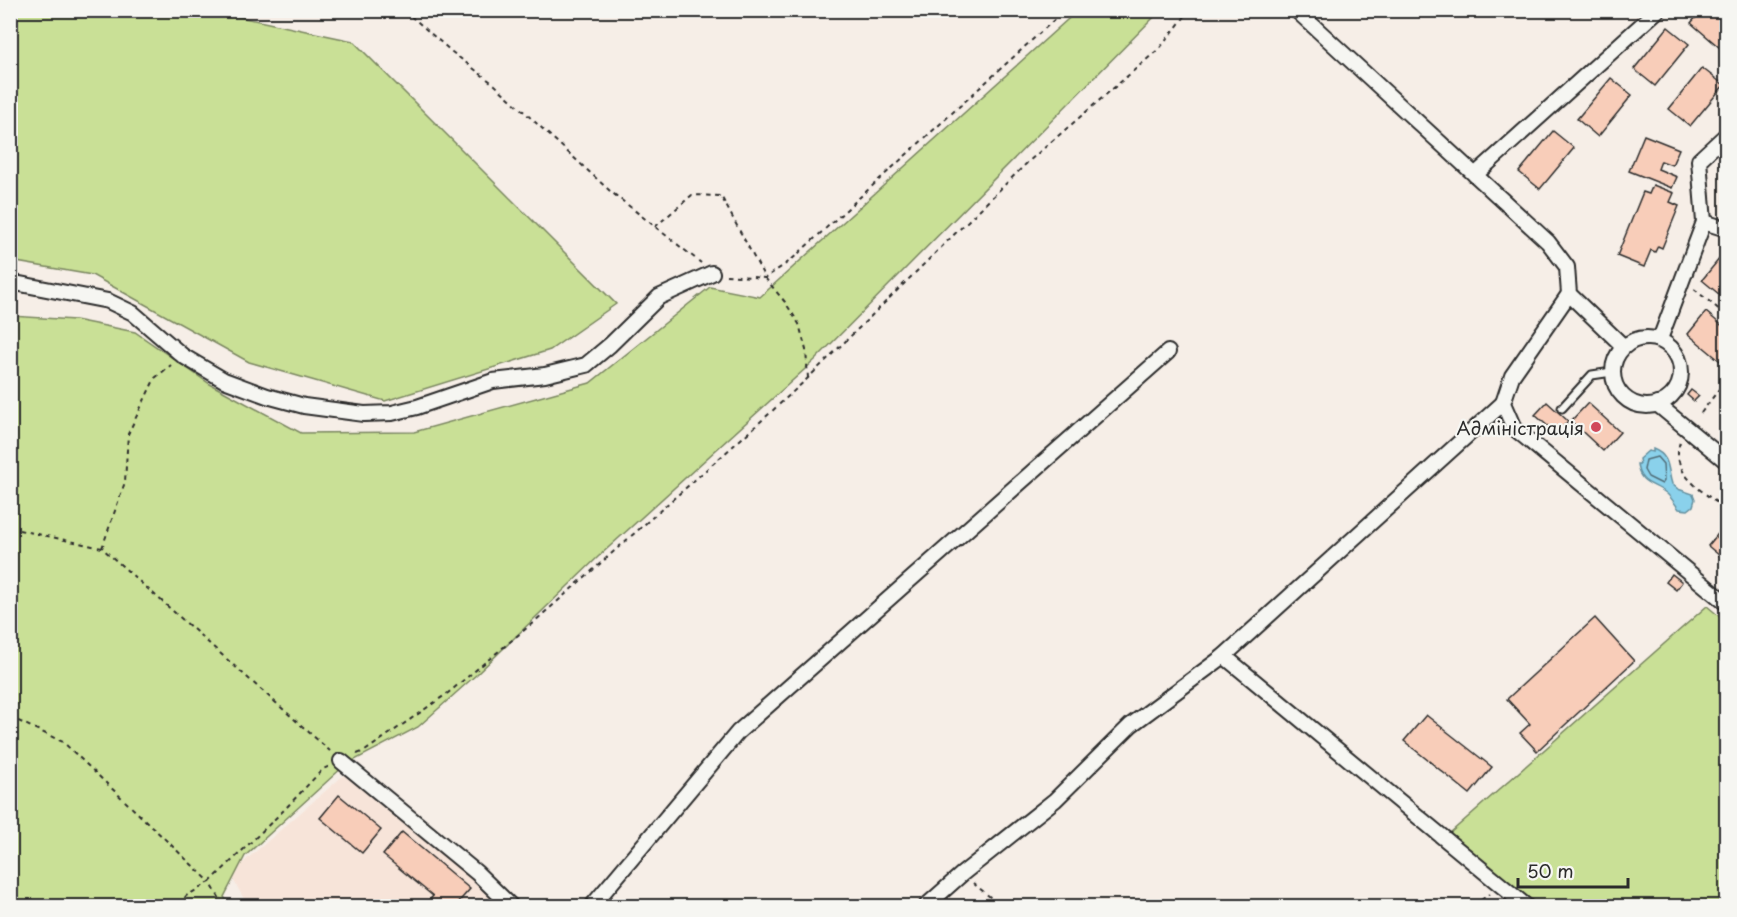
<svg xmlns="http://www.w3.org/2000/svg" width="1737" height="917" font-family="'Playpen Sans',sans-serif">
<style>
.built{fill:#f7e4d9}
.green{fill:#c9e096;stroke:#7a8660;stroke-width:1.5}
.water{fill:#8ad1eb;stroke:#648f9e;stroke-width:1.5}
.lines{fill:none;stroke-linecap:round;stroke-linejoin:round}
.shore{stroke:#516d78;stroke-width:1.5}
.building{fill:#f8cdb9;stroke:#2b2b2b;stroke-width:1.5}
.lane-casing{stroke:#2b2b2b;stroke-width:11}
.street-casing{stroke:#2b2b2b;stroke-width:18}
.path{stroke:#2b2b2b;stroke-width:2;stroke-dasharray:4.5 4.5;stroke-linecap:butt}
.lane{stroke:#f6f6f2;stroke-width:7}
.street{stroke:#f6f6f2;stroke-width:14}
.poi-dot{fill:#d1495b;stroke:#f6f6f2;stroke-width:2}
.labels{text-anchor:middle;dominant-baseline:central;stroke-width:4.5;stroke-linejoin:round;paint-order:stroke}
.poi-label{font-size:18px;fill:#2b2b2b;stroke:#f6f6f2;text-anchor:end}
</style>
<rect width="100%" height="100%" fill="#f6eee7"/>
<filter id="ink" filterUnits="userSpaceOnUse"><feTurbulence type="fractalNoise" baseFrequency=".0167" numOctaves="2"/><feDisplacementMap in="SourceGraphic" scale="12" xChannelSelector="R" yChannelSelector="G"/><feConvolveMatrix kernelMatrix="1 2 1 2 8 2 1 2 1" color-interpolation-filters="sRGB"/></filter>
<g filter="url(#ink)">
<polygon class="built" points="345,774 395,817 478,881 489,876 522,906 248,906 230,874"/>
<g class="green">
<polygon points="10,11 211,11 353,41 616,304 550,350 385,401 249,362 92,275 11,261"/>
<polygon points="1077,11 1160,11 815,360 598,557 476,675 418,727 345,765 245,856 224,897 231,906 11,906 11,316 75,320 135,332 210,384 301,433 414,432 590,383 710,287 760,297"/>
<polygon points="1707,606 1726,622 1726,906 1538,906 1450,833"/>
</g>
<path class="water" d="M1653,449C1671,456 1667,469 1672,484L1678,489L1693,494L1695,499L1693,506L1688,510L1679,509C1675,504 1671,497 1666,493C1653,483 1639,484 1637,464H1640L1639,459L1648,451L1653,452Z"/>
<g class="lines">
<polygon class="shore" points="1657,457 1663,464 1664,481 1662,484 1648,477 1644,470 1646,460"/>
</g>
<g class="building">
<polygon points="1702,10 1718,10 1726,17 1726,53 1691,23"/>
<polygon points="1668,27 1689,44 1655,86 1634,69"/>
<polygon points="1702,68 1724,85 1690,126 1669,109"/>
<polygon points="1611,78 1632,95 1598,137 1577,119"/>
<polygon points="1553,131 1574,148 1540,189 1519,172"/>
<polygon points="1644,135 1679,149 1672,165 1661,161 1658,169 1677,177 1672,188 1629,171"/>
<polygon points="1653,185 1674,193 1670,202 1679,206 1662,248 1658,246 1655,252 1651,250 1644,267 1617,256 1643,192 1649,194"/>
<polygon points="1720,258 1726,263 1726,300 1702,280"/>
<polygon points="1706,312 1726,329 1726,366 1688,334"/>
<polygon points="1691,390 1699,396 1694,401 1687,395"/>
<polygon points="1547,402 1568,421 1557,434 1535,415"/>
<polygon points="1588,403 1620,432 1603,451 1571,421"/>
<polygon points="1726,524 1726,561 1708,546"/>
<polygon points="1672,574 1682,582 1676,590 1666,582"/>
<polygon points="1595,618 1634,661 1537,751 1520,733 1530,724 1507,699"/>
<polygon points="1426,715 1492,767 1470,794 1404,741"/>
<polygon points="339,795 381,830 362,853 320,818"/>
<polygon points="402,832 470,889 455,906 424,906 433,896 383,855"/>
</g>
<g class="lines">
<g class="lane-casing">
<polyline id="lane" points="1562,408 1592,375 1612,372"/>
</g>
<g class="street-casing">
<g id="street">
<polyline points="1296,10 1548,242 1567,267 1569,294 1623,346"/>
<polyline points="1475,175 1658,10"/>
<polyline points="1704,222 1726,229"/>
<polyline points="10,282 108,301 133,313 183,356 224,380 267,396 304,406 364,414 392,413 417,407 493,381 545,375 586,365 610,345 659,297 712,273"/>
<polyline points="1569,294 1512,376 1503,403 1514,428 1726,603"/>
<circle cx="1647" cy="372" r="34"/>
<polyline points="1660,339 1704,222 1699,160 1726,135"/>
<polyline points="1657,404 1726,461"/>
<polyline points="1224,656 1526,906"/>
<polyline points="341,761 477,873 511,906"/>
<polyline points="592,906 738,732 1168,352"/>
<polyline points="926,906 962,874 1055,800 1131,725 1224,656 1503,403"/>
</g>
</g>
<g class="path">
<polyline points="404,10 452,52 495,85 610,191 701,263"/>
<polyline points="655,227 692,195 721,196 765,278 785,302 799,324 806,350 808,378"/>
<polyline points="726,275 765,278 790,261 1065,10"/>
<polyline points="1694,289 1726,315"/>
<polyline points="1701,413 1726,380"/>
<path d="M1680,442C1669,474 1705,492 1726,510"/>
<polyline points="10,528 102,548 330,751"/>
<polyline points="102,548 125,482 128,434 155,378 171,365"/>
<polyline points="10,717 63,742 210,882 284,810 323,769 330,766"/>
<polyline points="357,754 365,751 448,693 534,622 758,424 808,378 1029,161 1160,48 1190,10"/>
<polyline points="973,883 1001,906"/>
<polyline points="180,906 186,896 210,882 224,906"/>
<polyline points="1474,906 1489,894"/>
</g>
<use href="#lane" class="lane"/>
<use href="#street" class="street"/>
</g>
</g>
<circle class="poi-dot" cx="1596" cy="427" r="6"/>
<g class="labels">
<g class="poi-label">
<text x="1584" y="427">Адміністрація</text>
</g>
</g>
<rect width="1737" height="917" fill="none" stroke="#f6f6f2" stroke-width="36"/>
<rect x="18" y="18" width="1701" height="881" fill="none" stroke="#2b2b2b" stroke-width="2" filter="url(#ink)"/>
<path d="M1518 878v9h110v-9" fill="none" stroke="#2b2b2b" stroke-width="3"/>
<text x="1527" y="878" font-size="18" fill="#2b2b2b" stroke="#f6f6f2" stroke-width="4.5" paint-order="stroke">50 m</text>
</svg>
